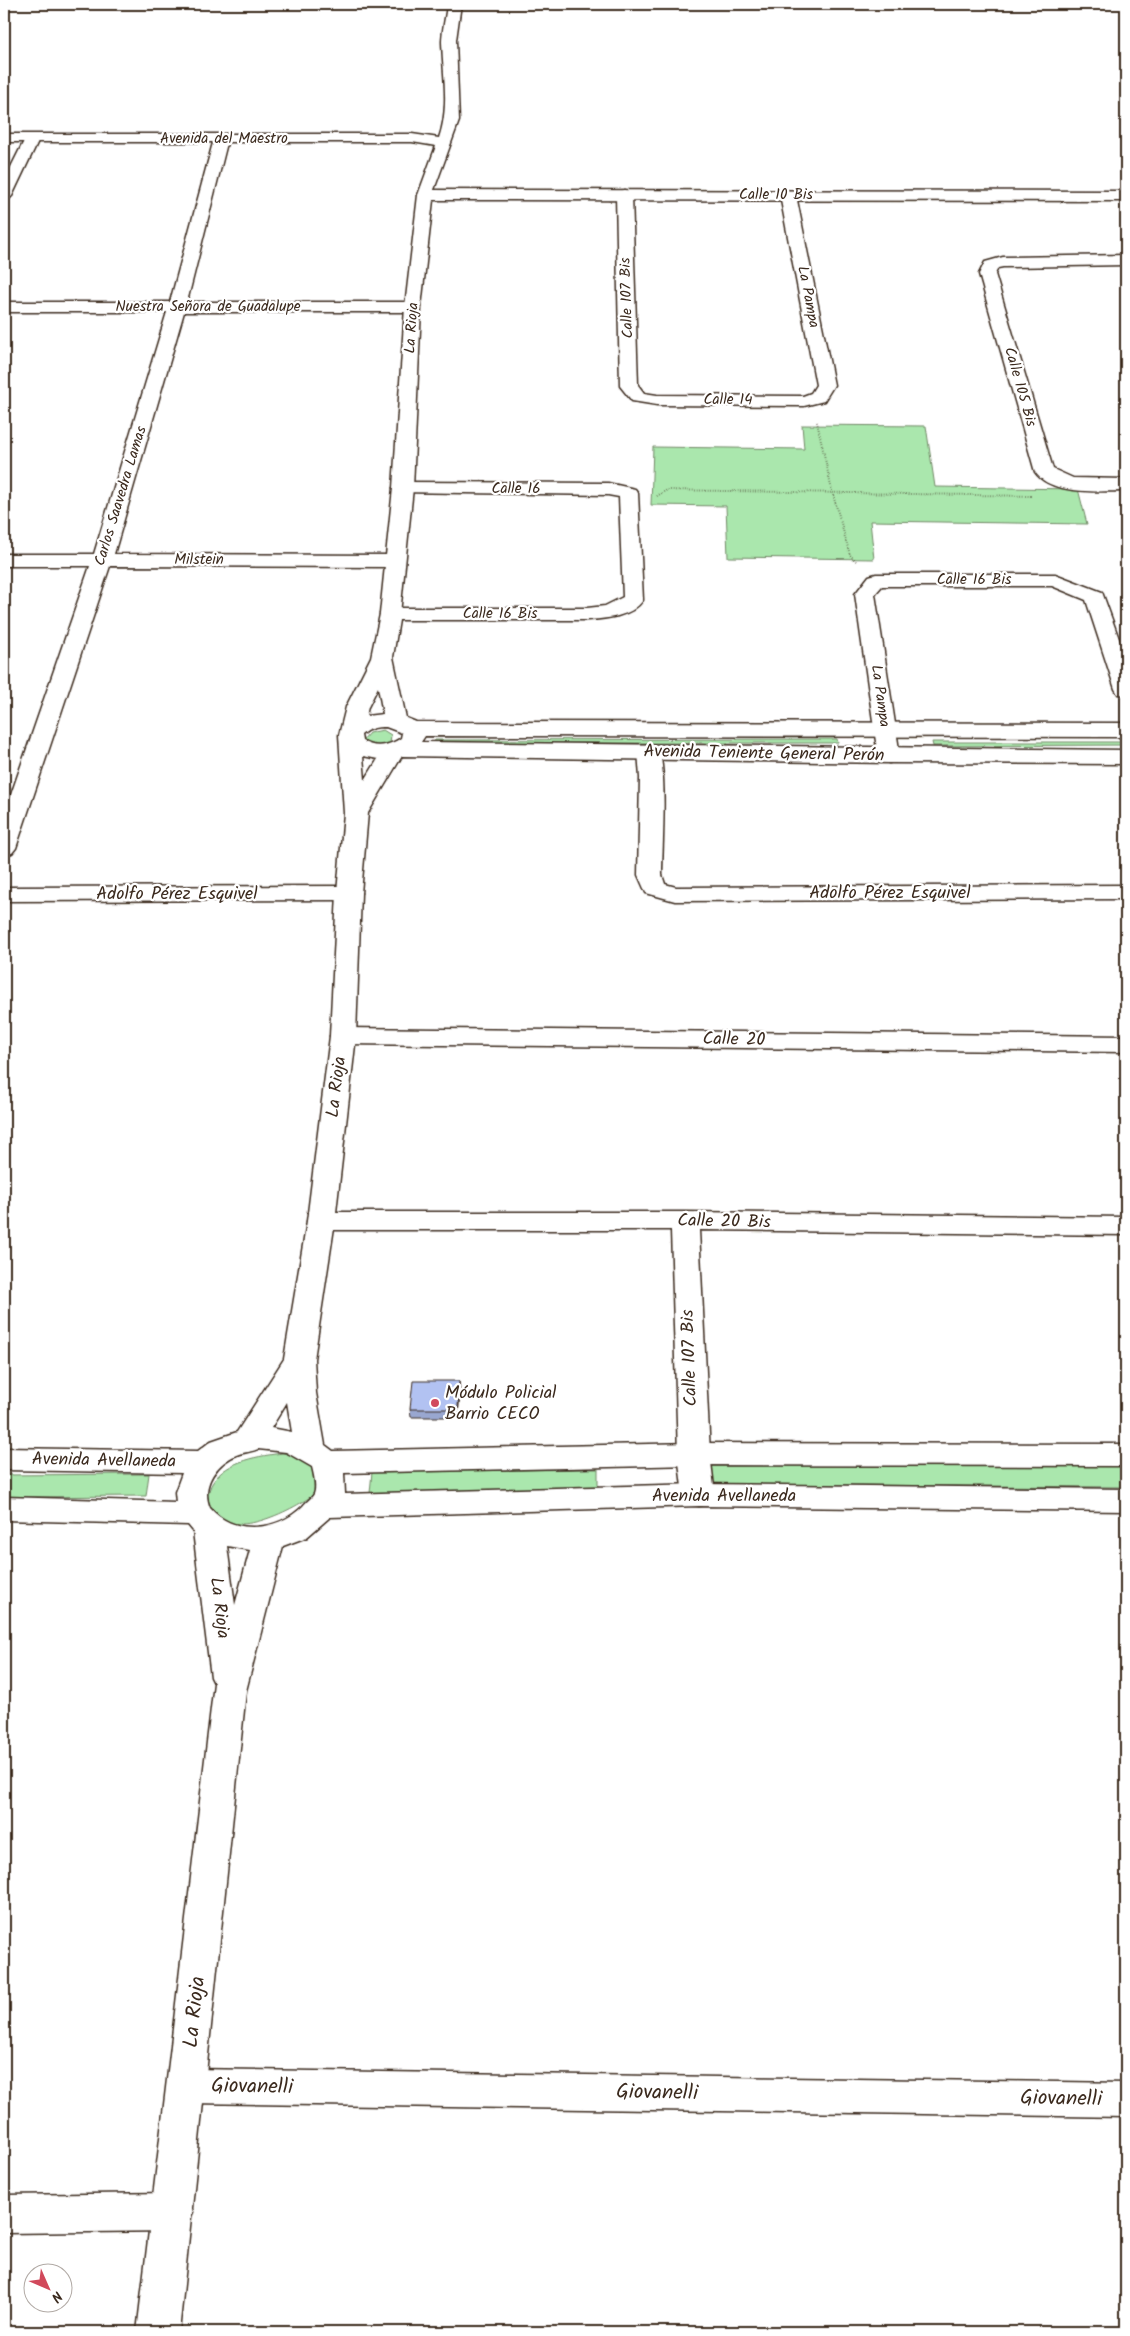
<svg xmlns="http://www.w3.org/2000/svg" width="1130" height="2336" font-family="Kalam,sans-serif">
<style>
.green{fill:#aae7ad;stroke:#728866}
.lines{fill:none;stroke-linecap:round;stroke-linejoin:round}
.minor-casing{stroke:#3b2a1e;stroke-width:3}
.tertiary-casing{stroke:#3b2a1e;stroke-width:3}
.secondary-casing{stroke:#3b2a1e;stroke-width:3}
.path{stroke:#3b2a1e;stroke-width:2;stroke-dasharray:0.5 2;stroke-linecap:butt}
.minor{fill:#fff;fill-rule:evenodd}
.tertiary{fill:#fff;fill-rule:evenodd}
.secondary{fill:#fff;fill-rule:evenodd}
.wall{fill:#99a7d0;stroke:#3b2a1e}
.shaded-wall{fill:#7d88a9;stroke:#3b2a1e}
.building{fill:#b2c2f2;stroke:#3b2a1e}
.poi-dot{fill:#d1495b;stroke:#fff;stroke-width:2}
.labels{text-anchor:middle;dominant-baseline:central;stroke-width:4.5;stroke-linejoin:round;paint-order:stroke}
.far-street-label{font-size:15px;fill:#3b2a1e;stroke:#fff}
.street-label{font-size:18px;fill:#3b2a1e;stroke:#fff}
.poi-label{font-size:18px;fill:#3b2a1e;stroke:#fff;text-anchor:start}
.near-street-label{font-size:21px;fill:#3b2a1e;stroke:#fff}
</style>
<rect width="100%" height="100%" fill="#fff"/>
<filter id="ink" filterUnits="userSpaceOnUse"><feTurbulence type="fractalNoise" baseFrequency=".02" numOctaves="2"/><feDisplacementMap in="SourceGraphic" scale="10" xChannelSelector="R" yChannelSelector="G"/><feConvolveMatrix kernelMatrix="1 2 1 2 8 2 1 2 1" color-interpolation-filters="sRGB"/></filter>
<g filter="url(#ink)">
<g class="green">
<polygon points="802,425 926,426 935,487 1078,489 1087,524 870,521 874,559 728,557 726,506 651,505 653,447 804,449"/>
<polygon points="383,730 391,735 390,744 377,748 362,741 369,733"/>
<polygon points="837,739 838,743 434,743 435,740"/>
<polygon points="932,742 1126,742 1126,745 933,746"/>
<path d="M283,1453L303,1458L316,1467V1493C296,1508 232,1543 213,1511C210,1507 209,1501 207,1497C209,1492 210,1486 213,1482C227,1460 260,1456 283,1453Z"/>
<polygon points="699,1463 1126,1466 1126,1487 700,1484"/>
<polygon points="598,1469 598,1490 370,1493 372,1472"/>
<polygon points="149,1474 146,1496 4,1497 4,1475"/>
</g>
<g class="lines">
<g class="minor-casing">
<g id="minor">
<polygon points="32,135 39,139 12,196 9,199 4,201 4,181 25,139"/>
<polygon points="221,135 228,139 187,302 413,302 419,303 421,307 419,311 413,312 184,312 114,554 394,555 401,557 404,561 401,565 394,567 110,566 16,848 12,853 4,855 4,815 90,566 4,566 4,554 94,554 167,312 4,312 4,302 170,302 214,139"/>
<polygon points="624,190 629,192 632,195 638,385 644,393 657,395 803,396 811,393 816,385 780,195 783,192 793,192 796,195 834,385 824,401 804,406 657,405 632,401 620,386 616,195 619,192"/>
<path d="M1126,255V265L1003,267L998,268L995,274L1053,469L1073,478L1126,479V491C1101,491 1051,496 1035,472L979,274L985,262L1003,257Z"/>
<path d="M403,482L608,483L635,489L638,493L643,600C632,617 605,619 587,620H390L383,618L380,614L383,610L390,608H587L605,606L623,597L619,497L608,495L396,492L393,488L396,484Z"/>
<polygon points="876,574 1055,574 1102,592 1126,658 1126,695 1118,694 1115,689 1086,600 1052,586 882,586 875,594 900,756 897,761 889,763 881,761 878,756 855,594 869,576"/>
<path d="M649,744L657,746C668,762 662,851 662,875L665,884L676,887L1126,885V899L675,901L646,893L638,875L640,778L638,751L641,746Z"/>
<polygon points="349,886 358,888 361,893 358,898 349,900 4,901 4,887"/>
<polygon points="343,1028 1126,1036 1126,1052 343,1044 334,1041 330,1036 334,1031"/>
<polygon points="321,1212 685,1212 1126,1217 1126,1235 699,1230 710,1454 715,1495 710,1503 699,1506 688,1503 683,1495 678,1454 671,1230 321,1230 311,1227 307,1221 311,1215"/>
<polygon points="187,2069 1126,2083 1126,2117 187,2103 173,2098 168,2086 173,2074"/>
<polygon points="173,2193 187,2199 193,2212 187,2225 173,2231 4,2233 4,2195"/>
</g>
</g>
<g class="tertiary-casing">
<path id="tertiary" d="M447,4H461L456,40L459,121L431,198H421L418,195L436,146L412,142H4V134H412L439,138C450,106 443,75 442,42C442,30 446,16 447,4Z"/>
</g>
<g class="secondary-casing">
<path id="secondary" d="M426,190L1126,191V201L433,200L421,307L413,488L400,614L393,657L406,718L416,722L1126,723V737L425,736L421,742L1126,750V764L889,763L402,756L368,813L361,893L356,1036L335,1221L314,1359L316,1393L325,1445L333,1451L694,1443L1126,1444V1466L694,1465L344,1473L345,1494L699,1484L1126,1489V1511L699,1506L330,1517L307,1537L283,1546L246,1691L179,2332H137L214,1683L211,1677L193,1531L188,1525L4,1520V1497L176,1502L175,1492L182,1473L4,1470V1448L198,1451L211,1441L237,1432L284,1359L307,1221L330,1036L337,893L344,813L339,735L346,707L371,657L380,614L393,488L405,307L418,195L421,192ZM378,687L383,714L366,716L368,707ZM386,727L402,733L401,738C389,746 375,749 362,741L361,735C369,728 376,727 386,727ZM363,756L378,759L365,780ZM287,1402L292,1432L271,1428ZM258,1449L286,1452L312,1467C314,1475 317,1487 314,1494C312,1498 306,1502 303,1506C278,1531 234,1536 210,1508C200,1485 217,1462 239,1454C245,1452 252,1452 258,1449ZM227,1546L250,1550L235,1605Z"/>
</g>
<g class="path">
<polyline points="817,422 832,491 850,555 856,561"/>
<polyline points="657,496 667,490 1032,496"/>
</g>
<use href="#minor" class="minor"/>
<use href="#tertiary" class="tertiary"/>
<use href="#secondary" class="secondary"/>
</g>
<polygon class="wall" points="460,1389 458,1417 411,1417 410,1409"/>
<polygon class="shaded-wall" points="459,1381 460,1389 458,1417 458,1409"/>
<polygon class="building" points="413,1381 459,1381 458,1409 410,1409"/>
</g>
<circle class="poi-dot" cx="435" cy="1403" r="5"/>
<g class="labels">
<g class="far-street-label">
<text x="224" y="139">Avenida del Maestro</text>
<text x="776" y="195">Calle 10 Bis</text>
<text transform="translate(808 297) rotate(79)">La Pampa</text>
<text transform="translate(627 298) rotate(-92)">Calle 107 Bis</text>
<text x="208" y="307">Nuestra Señora de Guadalupe</text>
<text transform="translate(412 328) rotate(-86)">La Rioja</text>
<text transform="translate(1020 387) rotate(74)">Calle 105 Bis</text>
<text x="728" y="400">Calle 14</text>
<text x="516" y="489">Calle 16</text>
<text transform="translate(121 496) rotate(-73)">Carlos Saavedra Lamas</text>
<text x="199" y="560">Milstein</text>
<text x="974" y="580">Calle 16 Bis</text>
<text x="500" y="614">Calle 16 Bis</text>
<text transform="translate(880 696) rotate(82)">La Pampa</text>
</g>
<g class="street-label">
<text transform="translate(764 754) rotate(1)">Avenida Teniente General Perón</text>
<text x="890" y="893">Adolfo Pérez Esquivel</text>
<text x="177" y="894">Adolfo Pérez Esquivel</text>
<text transform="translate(734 1040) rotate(1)">Calle 20</text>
<text transform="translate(337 1087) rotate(-83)">La Rioja</text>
<text transform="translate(724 1222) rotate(1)">Calle 20 Bis</text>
<text transform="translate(690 1358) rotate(-92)">Calle 107 Bis</text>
<text transform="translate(104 1461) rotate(1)">Avenida Avellaneda</text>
<text x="724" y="1496">Avenida Avellaneda</text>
<text transform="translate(219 1608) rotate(83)">La Rioja</text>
</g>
<g class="poi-label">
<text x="445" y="1393">Módulo Policial<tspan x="445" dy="21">Barrio CECO</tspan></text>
</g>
<g class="near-street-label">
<text transform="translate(195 2012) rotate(-84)">La Rioja</text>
<text transform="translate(252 2087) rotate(1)">Giovanelli</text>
<text transform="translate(657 2093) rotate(1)">Giovanelli</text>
<text transform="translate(1061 2099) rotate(1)">Giovanelli</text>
</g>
</g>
<rect width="1130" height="2336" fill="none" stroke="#fff" stroke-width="20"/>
<rect x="10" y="10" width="1110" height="2316" fill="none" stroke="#3b2a1e" stroke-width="2" filter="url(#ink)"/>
<g transform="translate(48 2288) rotate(135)"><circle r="24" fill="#ffffff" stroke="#b1aaa5"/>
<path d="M0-4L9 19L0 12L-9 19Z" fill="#d1495b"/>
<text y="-8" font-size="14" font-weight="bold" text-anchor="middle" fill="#3b2a1e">N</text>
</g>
</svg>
